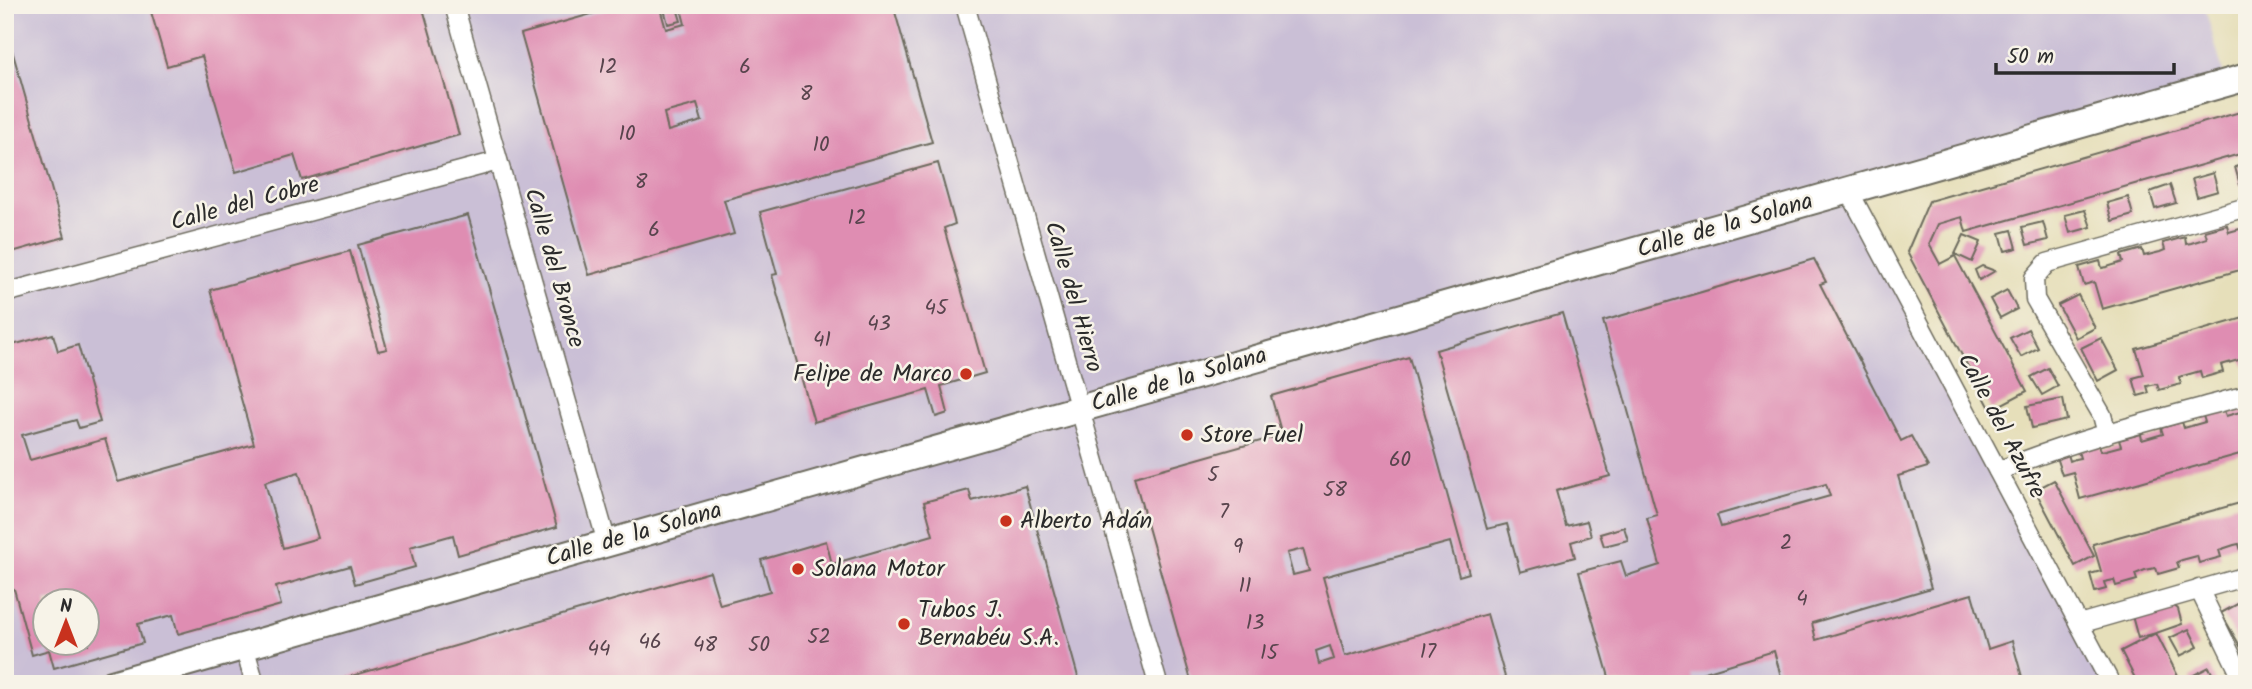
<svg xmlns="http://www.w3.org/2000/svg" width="2252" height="689" font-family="Kalam,sans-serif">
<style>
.industrial{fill:#cabfd6;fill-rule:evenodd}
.building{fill:#df8db2;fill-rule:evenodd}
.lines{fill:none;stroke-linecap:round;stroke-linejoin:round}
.street-casing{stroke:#6c6a5d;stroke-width:21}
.secondary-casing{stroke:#6c6a5d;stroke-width:30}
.street{stroke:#fff;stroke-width:18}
.secondary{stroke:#fff;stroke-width:26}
.poi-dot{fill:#c8321e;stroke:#f7f3e8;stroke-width:2.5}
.labels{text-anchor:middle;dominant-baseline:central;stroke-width:5;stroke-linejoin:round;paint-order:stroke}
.number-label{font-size:21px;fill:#58444d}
.street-label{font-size:24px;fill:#2b2b2b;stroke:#f7f3e8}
.poi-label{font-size:24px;fill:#2b2b2b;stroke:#f7f3e8;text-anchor:start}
</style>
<rect width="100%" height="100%" fill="#f7f3e8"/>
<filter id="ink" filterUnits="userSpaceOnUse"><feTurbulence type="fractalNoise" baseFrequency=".0143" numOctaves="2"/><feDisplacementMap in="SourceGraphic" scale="14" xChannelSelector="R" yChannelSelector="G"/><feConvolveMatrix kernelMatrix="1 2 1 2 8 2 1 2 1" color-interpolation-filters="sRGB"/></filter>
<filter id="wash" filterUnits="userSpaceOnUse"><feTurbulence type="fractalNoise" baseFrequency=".00686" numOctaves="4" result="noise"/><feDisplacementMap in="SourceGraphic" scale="28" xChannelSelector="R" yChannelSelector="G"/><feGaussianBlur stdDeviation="1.57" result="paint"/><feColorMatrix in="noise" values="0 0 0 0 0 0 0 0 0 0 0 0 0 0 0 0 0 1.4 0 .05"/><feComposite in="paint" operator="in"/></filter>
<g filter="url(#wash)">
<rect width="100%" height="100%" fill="#e6dfba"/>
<path class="industrial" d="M5,5H2204L2226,83L1849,191L2111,684H5ZM46,602H88V644H46Z"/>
<g id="blocks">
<g class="building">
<polygon points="149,5 422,5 459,135 302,180 294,155 236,172 202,56 167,66"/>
<path d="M623,5H659L666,29L685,24L680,5H893L932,142L724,200L734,234L589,275L521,34ZM697,104L702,121L668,131L664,113Z"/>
<polygon points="663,5 676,5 681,21 668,24"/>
<polygon points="5,36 8,36 65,237 5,254"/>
<polygon points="2247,110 2247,152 1966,232 1962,217 1938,224 1929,244 1940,264 1955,256 2027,391 1991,410 1907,252 1929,201"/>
<polygon points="938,163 955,224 944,228 985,373 941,386 948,413 936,417 928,390 814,422 772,275 777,274 760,212"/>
<polygon points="2245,164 2247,164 2247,183 2240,185 2235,167"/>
<polygon points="2213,173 2218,191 2197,197 2192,179"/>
<polygon points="2170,185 2176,203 2155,209 2150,192"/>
<polygon points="2128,197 2133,215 2112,221 2107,203"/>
<polygon points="2085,210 2091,227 2070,233 2065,215"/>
<path d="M468,215L557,527L458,555L453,535L410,547L415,567L355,584L350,566L276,587L281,605L178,634L173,615L157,619L138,624L143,643L54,668L49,650L32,655L14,589L5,591V347L53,334L58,351L78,345L100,422L79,428L76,420L22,435L30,460L105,439L118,482L254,444L210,290L350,251L378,351L387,349L358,245ZM299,472L318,538L283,548L265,482ZM46,601H88V644H46Z"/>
<polygon points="2043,222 2048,240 2027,245 2022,227"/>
<polygon points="2227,225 2229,232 2247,227 2247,268 2102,309 2094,282 2084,285 2079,267 2100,261 2102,268 2107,267 2123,262 2121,255 2142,249 2144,256 2160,252 2165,250 2163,243 2185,237 2186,244 2191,243 2207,238 2205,231"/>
<polygon points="2012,230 2017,248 2005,251 2000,233"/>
<polygon points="1964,235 1981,242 1972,262 1955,254"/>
<path d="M1814,259L1826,282L1820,284L1901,441L1911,436L1928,467L1898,476L1931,588L1812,623L1816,640L1972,594L1988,649L2012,641L2024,684H1783L1774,651L1692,676L1694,684H1611L1579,572L1621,561L1626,576L1660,565L1647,518L1657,515L1603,321ZM1826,484L1830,496L1721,527L1717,515Z"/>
<polygon points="1982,266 1995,271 1979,280 1975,270"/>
<polygon points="2007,290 2017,309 2000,318 1990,299"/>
<polygon points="2078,295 2095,328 2076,338 2058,305"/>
<polygon points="1562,313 1610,476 1556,491 1566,526 1587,521 1591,536 1571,542 1575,557 1520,572 1507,524 1487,529 1436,350"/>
<polygon points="2247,317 2247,365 2244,366 2242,359 2221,365 2223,372 2202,378 2200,371 2179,377 2181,384 2159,390 2157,384 2147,386 2149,393 2138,396 2133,378 2144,375 2136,349"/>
<polygon points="2028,329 2038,348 2021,357 2010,338"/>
<polygon points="2101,338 2118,370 2098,381 2081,348"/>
<path d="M1409,357L1469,573L1459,576L1450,542L1323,577L1345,656L1487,614L1507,684H1455V681L1446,684H1192L1134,477L1282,435L1271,396ZM1303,549L1309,571L1293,575L1287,553ZM1330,646L1334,659L1319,664L1316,651Z"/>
<polygon points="2048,368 2058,386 2042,395 2031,377"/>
<polygon points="2063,399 2067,420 2032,428 2027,406"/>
<polygon points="2224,410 2226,416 2247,410 2247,452 2080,499 2073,472 2062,475 2056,457 2068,454 2070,461 2075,459 2080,458 2078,451 2099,445 2101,451 2106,450 2121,446 2119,440 2141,434 2142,440 2163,434 2161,428 2182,422 2184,428 2205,422 2203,416"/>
<polygon points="2054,480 2094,556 2075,566 2035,490"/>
<polygon points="1025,486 1080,684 324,684 710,572 720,605 770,591 761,560 826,541 832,564 933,535 924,502 969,490 972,501"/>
<polygon points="2247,501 2247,549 2241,551 2239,544 2234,545 2219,550 2221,557 2199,563 2197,556 2182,560 2177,562 2179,568 2158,574 2156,568 2145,570 2135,574 2137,580 2116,586 2114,580 2104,582 2106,589 2095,592 2090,574 2101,571 2093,544"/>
<polygon points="1624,527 1628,540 1604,546 1600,534"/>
<polygon points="2247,585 2247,658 2221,613 2245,600 2241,587"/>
<polygon points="2173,605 2178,609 2182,624 2156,633 2182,684 2138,684 2121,651 2156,633 2138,638 2132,616"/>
<polygon points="2189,629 2198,647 2180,656 2170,638"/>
<polygon points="2209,667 2217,684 2194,684 2190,677"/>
<polygon points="1109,678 1111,684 1091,684 1091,683"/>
</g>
</g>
</g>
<g filter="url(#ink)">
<use href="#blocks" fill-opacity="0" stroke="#6c6a5d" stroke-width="2"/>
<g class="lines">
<g class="street-casing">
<g id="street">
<polyline points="454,5 607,543"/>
<polyline points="965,5 1158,684"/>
<polyline points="1849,191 2111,684"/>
<polyline points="5,293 498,161"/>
<polyline points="2107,434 2102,415 2035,299 2034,278 2047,263 2247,207"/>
<path d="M1998,471C2078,438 2163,418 2247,395"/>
<polyline points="2199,589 2245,684"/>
<polyline points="2079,624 2247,576"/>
<polyline points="244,646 255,684"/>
</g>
</g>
<g class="secondary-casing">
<polyline id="secondary" points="112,684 2247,77"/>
</g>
<use href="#street" class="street"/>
<use href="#secondary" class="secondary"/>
</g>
</g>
<g class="poi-dot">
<circle cx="966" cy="374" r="7"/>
<circle cx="1187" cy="435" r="7"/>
<circle cx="1006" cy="521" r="7"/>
<circle cx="798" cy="569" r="7"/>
<circle cx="904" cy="624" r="7"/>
</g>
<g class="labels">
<g class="number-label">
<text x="608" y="67">12</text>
<text x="745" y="67">6</text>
<text x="806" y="94">8</text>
<text x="627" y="134">10</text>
<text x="821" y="145">10</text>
<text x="641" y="182">8</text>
<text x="857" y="218">12</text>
<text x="654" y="230">6</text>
<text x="936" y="308">45</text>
<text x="879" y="324">43</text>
<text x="822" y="340">41</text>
<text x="1400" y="460">60</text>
<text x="1213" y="475">5</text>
<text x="1335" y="490">58</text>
<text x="1224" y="512">7</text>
<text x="1786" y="543">2</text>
<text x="1238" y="547">9</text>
<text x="1245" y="586">11</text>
<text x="1802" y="599">4</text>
<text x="1255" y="623">13</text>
<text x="819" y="637">52</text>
<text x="650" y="642">46</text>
<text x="705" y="645">48</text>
<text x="759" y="645">50</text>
<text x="599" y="649">44</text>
<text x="1428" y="652">17</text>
<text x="1269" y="653">15</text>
</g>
<g class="street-label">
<text transform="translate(245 204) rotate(-15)">Calle del Cobre</text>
<text transform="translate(1725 226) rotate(-16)">Calle de la Solana</text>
<text transform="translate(554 268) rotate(74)">Calle del Bronce</text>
<text transform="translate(1073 297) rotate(74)">Calle del Hierro</text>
<text transform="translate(1179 380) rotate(-16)">Calle de la Solana</text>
<text transform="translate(2001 426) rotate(62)">Calle del Azufre</text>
<text transform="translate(634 535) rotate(-16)">Calle de la Solana</text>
</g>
<g class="poi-label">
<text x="952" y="374" text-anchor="end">Felipe de Marco</text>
<text x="1201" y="435">Store Fuel</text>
<text x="1020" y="521">Alberto Adán</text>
<text x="812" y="569">Solana Motor</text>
<text x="918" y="610">Tubos J.<tspan x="918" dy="28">Bernabéu S.A.</tspan></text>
</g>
</g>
<rect width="2252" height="689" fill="none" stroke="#f7f3e8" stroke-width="28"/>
<g transform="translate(66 622)"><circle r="33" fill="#f7f3e8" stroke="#a5a39c" stroke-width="2"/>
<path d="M0-5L12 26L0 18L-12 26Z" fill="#c8321e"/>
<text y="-10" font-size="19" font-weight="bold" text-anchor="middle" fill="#2b2b2b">N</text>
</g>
<path d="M1996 63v10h178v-10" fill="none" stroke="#2b2b2b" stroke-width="3.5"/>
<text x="2007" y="63" font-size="21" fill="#2b2b2b" stroke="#f7f3e8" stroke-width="5" paint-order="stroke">50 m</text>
</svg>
